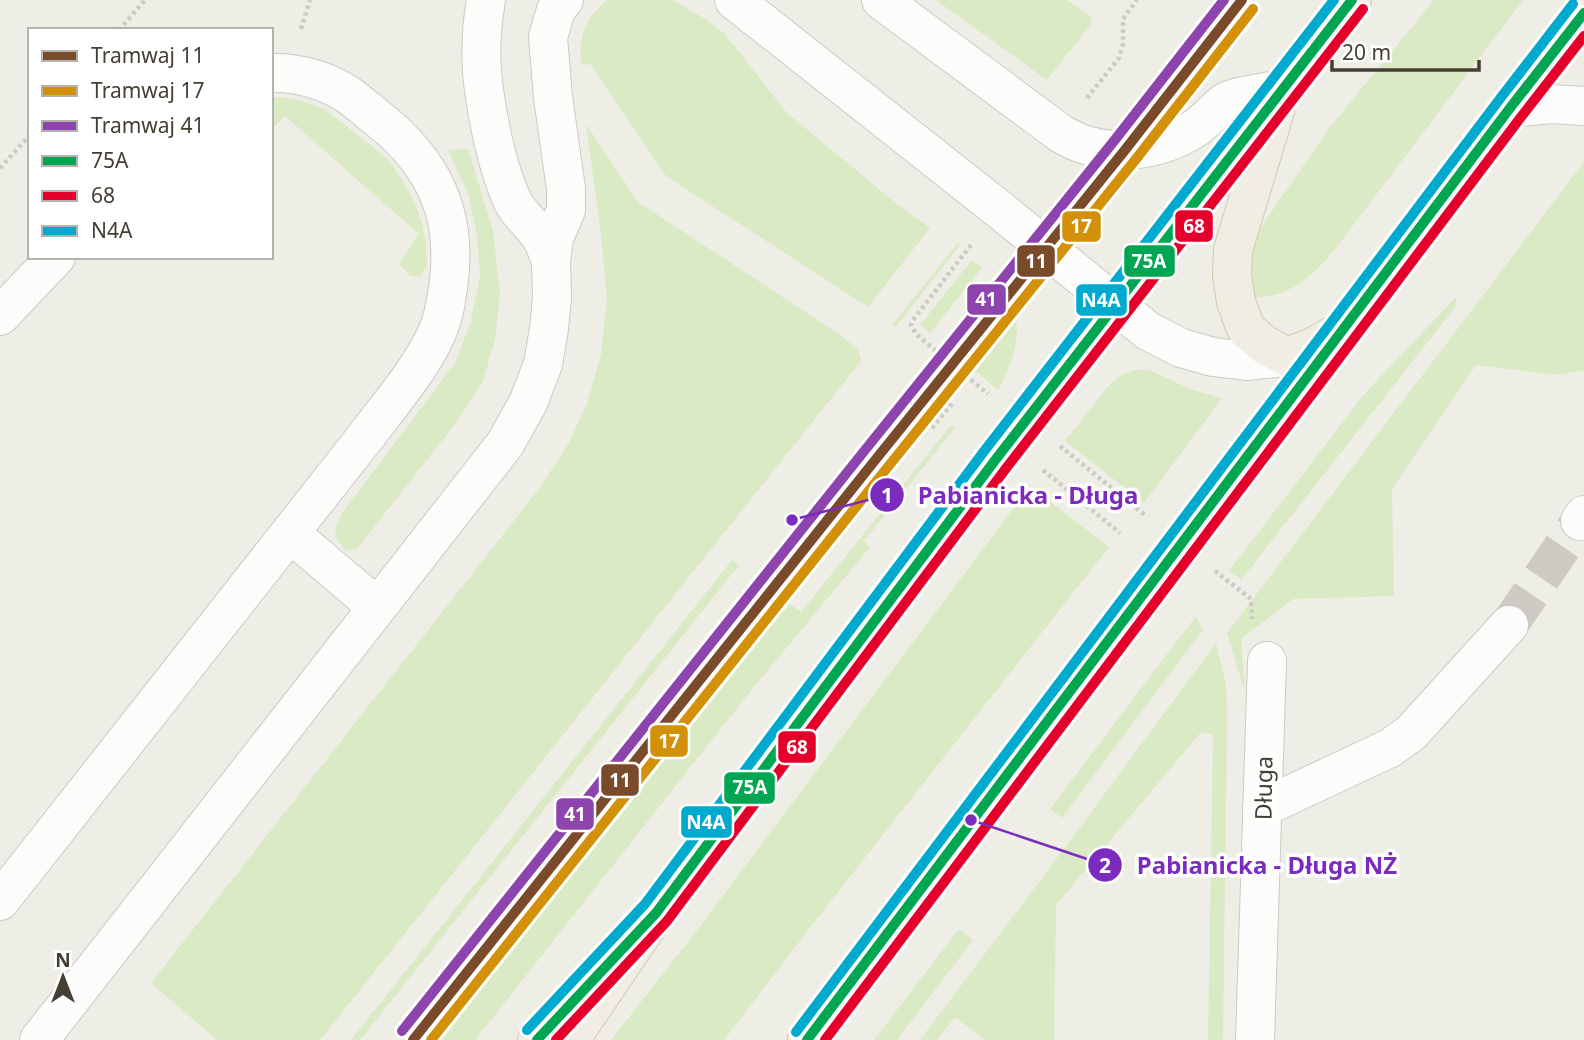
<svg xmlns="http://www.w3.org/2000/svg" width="1584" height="1040" font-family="'Noto Sans',sans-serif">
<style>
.green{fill:#daeac5}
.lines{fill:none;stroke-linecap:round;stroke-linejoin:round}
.minor-tunnel{stroke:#cccac2;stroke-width:38;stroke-dasharray:38 19;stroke-linecap:butt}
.minor-casing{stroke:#cccac4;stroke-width:40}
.major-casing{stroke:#d1cab3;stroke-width:40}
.path{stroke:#cdcbc6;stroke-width:4.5;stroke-dasharray:3.5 3.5;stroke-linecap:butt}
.minor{stroke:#fcfcfb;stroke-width:38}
.major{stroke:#f0ede2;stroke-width:38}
.bus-1-casing{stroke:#fff;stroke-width:16}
.bus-2-casing{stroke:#fff;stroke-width:16}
.bus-3-casing{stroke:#fff;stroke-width:16}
.bus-1{stroke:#00a651;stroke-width:10}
.bus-2{stroke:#e4002b;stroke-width:10}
.bus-3{stroke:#00a9ce;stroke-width:10}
.tram-1-casing{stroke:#fff;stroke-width:16}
.tram-2-casing{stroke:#fff;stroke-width:16}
.tram-3-casing{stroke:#fff;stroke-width:16}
.tram-1{stroke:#7a4b2a;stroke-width:10}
.tram-2{stroke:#d3910a;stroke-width:10}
.tram-3{stroke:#8e44ad;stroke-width:10}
.labels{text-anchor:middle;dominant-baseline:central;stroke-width:7;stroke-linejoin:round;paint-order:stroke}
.street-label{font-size:23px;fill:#443e33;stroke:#fff}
.leader{fill:none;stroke:#7b2cbf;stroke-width:2.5}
.callout-dot{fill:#7b2cbf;stroke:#fff;stroke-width:2.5}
.mark-label{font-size:21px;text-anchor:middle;font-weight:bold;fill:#fff}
.callout-label{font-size:24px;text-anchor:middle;font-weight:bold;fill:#7b2cbf;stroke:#fff;stroke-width:7;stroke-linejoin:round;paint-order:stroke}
.line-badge{stroke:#fff;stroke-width:2.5}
.badge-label{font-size:19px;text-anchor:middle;font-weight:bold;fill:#fff}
</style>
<rect width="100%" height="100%" fill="#eeede6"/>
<g class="green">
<path d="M607,0H673L705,19L725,34L787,113L897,204L930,228L868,307L666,176L590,64L581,65C579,35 584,20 607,0Z"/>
<polygon points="936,0 1067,0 1090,16 1092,23 1047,80"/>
<path d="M1434,0H1523L1336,248C1320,267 1304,285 1280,293C1272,296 1262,296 1253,298C1248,268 1251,244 1267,218L1331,126Z"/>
<polygon points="280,97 298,100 323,108 388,159 403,181 416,206 422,224 426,245 427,267 420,276 411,276 399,264 419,234 285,116 271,130 271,98"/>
<polygon points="586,124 638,202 839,334 858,350 861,361 320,1040 217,1040 151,983 538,490 569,443 588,401 601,354 607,299 601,235"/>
<path d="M468,149L493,231L500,294L495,339L483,381L458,420L357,549L345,550C331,534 334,528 343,512L455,363L470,324L480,277L477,235L469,196L448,150Z"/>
<polygon points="1584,162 1584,370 1558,375 1476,365 1392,489 1394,596 1293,599 1241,639 1245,693 1227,633"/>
<polygon points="958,243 960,245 895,328 892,325"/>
<polygon points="972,260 982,268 930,333 920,325"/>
<polygon points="1456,297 1456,306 1241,580 1229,571 1365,393"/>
<path d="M1012,302C1023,334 1014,362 998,390L965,362Z"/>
<polygon points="1134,370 1149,370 1190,389 1222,398 1144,503 1065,441 1110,384 1121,375"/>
<polygon points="951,425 955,428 864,541 870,547 749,693 475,1040 429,1040 782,598 801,612"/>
<polygon points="1030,486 1109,547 816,920 724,1040 611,1040 691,938"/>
<polygon points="732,560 739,565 360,1040 351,1040"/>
<polygon points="1196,616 1203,630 1062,818 1050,809"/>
<polygon points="1216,643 1226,684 1227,722 1223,1040 1208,1040 1213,735 1201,732 1056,905 1054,1040 985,1040 955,1017 937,1040 920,1040 1078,830"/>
<polygon points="959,929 973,940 897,1040 874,1040"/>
</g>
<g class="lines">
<polyline class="minor-tunnel" points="1509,625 1580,521"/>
<g class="minor-casing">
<g id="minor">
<path d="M486,0C477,52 482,89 493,140C498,161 504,183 513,202C521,217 535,226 543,241C546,247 548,254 551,261"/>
<polyline points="734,0 1000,210 1148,331 1181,348 1213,357 1246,361 1287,357"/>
<path d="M881,0L1060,133C1101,159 1157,154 1197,127C1207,120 1221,103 1229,100C1241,95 1269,92 1282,89"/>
<polyline points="1510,108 1551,104 1584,106"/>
<polyline points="0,316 56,257"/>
<polyline points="1580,521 1584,515"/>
<polyline points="290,533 377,607"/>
<polyline points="1262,808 1390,748 1411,733 1509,625"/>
<path d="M0,901L367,435C391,403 419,371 436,335C443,320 446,304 448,288C459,215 434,162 376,117C367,110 357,101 347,94C325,80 297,72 271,73"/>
<polyline points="39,1040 505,444 528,403 543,364 549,329 552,298 551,261 554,238 566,210 566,189 553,97 548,37 556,10 564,0"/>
<polyline points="1255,1040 1267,661"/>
</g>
</g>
<g class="major-casing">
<g id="major">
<polyline points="1275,111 1233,250 1232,275 1236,302 1246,329 1265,345 1287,357 1313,347 1334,335"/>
<polyline points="537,1040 581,993"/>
<polyline points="570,1040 656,913 944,527 1025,420 1116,306 1352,0"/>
<polyline points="807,1040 1175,551 1510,108 1584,13"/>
</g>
</g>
<g class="path">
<polyline points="301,29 310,0"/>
<polyline points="119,30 145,0"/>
<polyline points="1087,98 1119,58 1123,44 1123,19 1137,0"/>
<polyline points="0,168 30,135"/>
<polyline points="971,245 913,320 911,325 916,334 988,394"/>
<polyline points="932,428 954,401"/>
<polyline points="1060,446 1146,516"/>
<polyline points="1043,470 1120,533"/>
<polyline points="1215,571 1251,599 1252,619"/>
</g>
<use href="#minor" class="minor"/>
<use href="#major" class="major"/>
<g class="bus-1-casing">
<g id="bus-1">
<polyline points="537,1040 656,913 996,459 1352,0"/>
<polyline points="807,1040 1510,108 1584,13"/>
</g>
</g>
<g class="bus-2-casing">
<g id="bus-2">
<polyline points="556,1040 667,921 1007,467 1363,9"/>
<polyline points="825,1040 1521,117 1584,36"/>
</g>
</g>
<g class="bus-3-casing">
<g id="bus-3">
<polyline points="527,1030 645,904 985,450 1334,0"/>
<polyline points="796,1032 1499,100 1573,4"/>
</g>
</g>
<use href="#bus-1" class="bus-1"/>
<use href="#bus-2" class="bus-2"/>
<use href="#bus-3" class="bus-3"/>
<g class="tram-1-casing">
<polyline id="tram-1" points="413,1040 872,464 1125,150 1242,0"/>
</g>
<g class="tram-2-casing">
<polyline id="tram-2" points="431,1040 883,473 1136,159 1253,9"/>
</g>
<g class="tram-3-casing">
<polyline id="tram-3" points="402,1031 861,455 1114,141 1224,0"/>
</g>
<use href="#tram-1" class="tram-1"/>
<use href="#tram-2" class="tram-2"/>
<use href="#tram-3" class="tram-3"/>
</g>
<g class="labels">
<g class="street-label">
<text transform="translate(1263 788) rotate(-89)">Długa</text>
</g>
</g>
<path class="leader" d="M792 520L887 495M971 820L1105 865"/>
<g class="callout-dot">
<circle cx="792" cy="520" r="7"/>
<circle cx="971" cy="820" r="7"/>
<circle cx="887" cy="495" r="18"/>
<circle cx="1105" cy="865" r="18"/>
</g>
<g class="mark-label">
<text x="887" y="503">1</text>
<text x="1105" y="873">2</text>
</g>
<g class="callout-label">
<text x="1028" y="504">Pabianicka - Długa</text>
<text x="1267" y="874">Pabianicka - Długa NŻ</text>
</g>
<g class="line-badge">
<rect x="1174" y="209" width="40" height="34" rx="7" fill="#e4002b"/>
<rect x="1061" y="210" width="41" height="33" rx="7" fill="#d3910a"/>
<rect x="1016" y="244" width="40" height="34" rx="7" fill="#7a4b2a"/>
<rect x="1123" y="244" width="53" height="34" rx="7" fill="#00a651"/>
<rect x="966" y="283" width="41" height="33" rx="7" fill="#8e44ad"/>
<rect x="1075" y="283" width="53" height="34" rx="7" fill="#00a9ce"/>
<rect x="649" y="724" width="40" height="34" rx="7" fill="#d3910a"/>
<rect x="777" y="730" width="40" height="34" rx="7" fill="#e4002b"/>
<rect x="600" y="763" width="40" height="34" rx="7" fill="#7a4b2a"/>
<rect x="723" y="771" width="53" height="34" rx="7" fill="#00a651"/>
<rect x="555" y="797" width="40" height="34" rx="7" fill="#8e44ad"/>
<rect x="680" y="805" width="53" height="34" rx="7" fill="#00a9ce"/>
</g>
<g class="badge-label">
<text x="1194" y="233">68</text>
<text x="1081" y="233">17</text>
<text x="1036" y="268">11</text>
<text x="1149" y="268">75A</text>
<text x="986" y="306">41</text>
<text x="1101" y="307">N4A</text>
<text x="669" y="748">17</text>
<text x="797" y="754">68</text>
<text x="620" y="787">11</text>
<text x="750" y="794">75A</text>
<text x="575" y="821">41</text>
<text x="706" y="829">N4A</text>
</g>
<rect x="28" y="28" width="245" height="231" fill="#ffffff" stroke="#b4b2ad" stroke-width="2"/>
<rect x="42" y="51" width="35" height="10" fill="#7a4b2a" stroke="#b4b2ad" stroke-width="2"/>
<text x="91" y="63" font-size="21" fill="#443e33">Tramwaj 11</text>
<rect x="42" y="86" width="35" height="10" fill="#d3910a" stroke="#b4b2ad" stroke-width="2"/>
<text x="91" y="98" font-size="21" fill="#443e33">Tramwaj 17</text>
<rect x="42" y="121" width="35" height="10" fill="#8e44ad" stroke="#b4b2ad" stroke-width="2"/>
<text x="91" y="133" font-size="21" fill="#443e33">Tramwaj 41</text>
<rect x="42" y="156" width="35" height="10" fill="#00a651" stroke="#b4b2ad" stroke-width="2"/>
<text x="91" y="168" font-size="21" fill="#443e33">75A</text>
<rect x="42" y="191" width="35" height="10" fill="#e4002b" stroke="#b4b2ad" stroke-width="2"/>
<text x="91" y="203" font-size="21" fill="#443e33">68</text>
<rect x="42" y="226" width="35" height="10" fill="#00a9ce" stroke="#b4b2ad" stroke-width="2"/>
<text x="91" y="238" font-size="21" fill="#443e33">N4A</text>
<g transform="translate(63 977)" stroke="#ffffff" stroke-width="5" paint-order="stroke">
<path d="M0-5L12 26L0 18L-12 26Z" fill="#443e33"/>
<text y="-10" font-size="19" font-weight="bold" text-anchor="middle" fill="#443e33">N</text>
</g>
<path d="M1332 60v10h147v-10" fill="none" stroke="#443e33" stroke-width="3.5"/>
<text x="1342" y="60" font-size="21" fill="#443e33" stroke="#ffffff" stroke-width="5" paint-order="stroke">20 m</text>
</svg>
